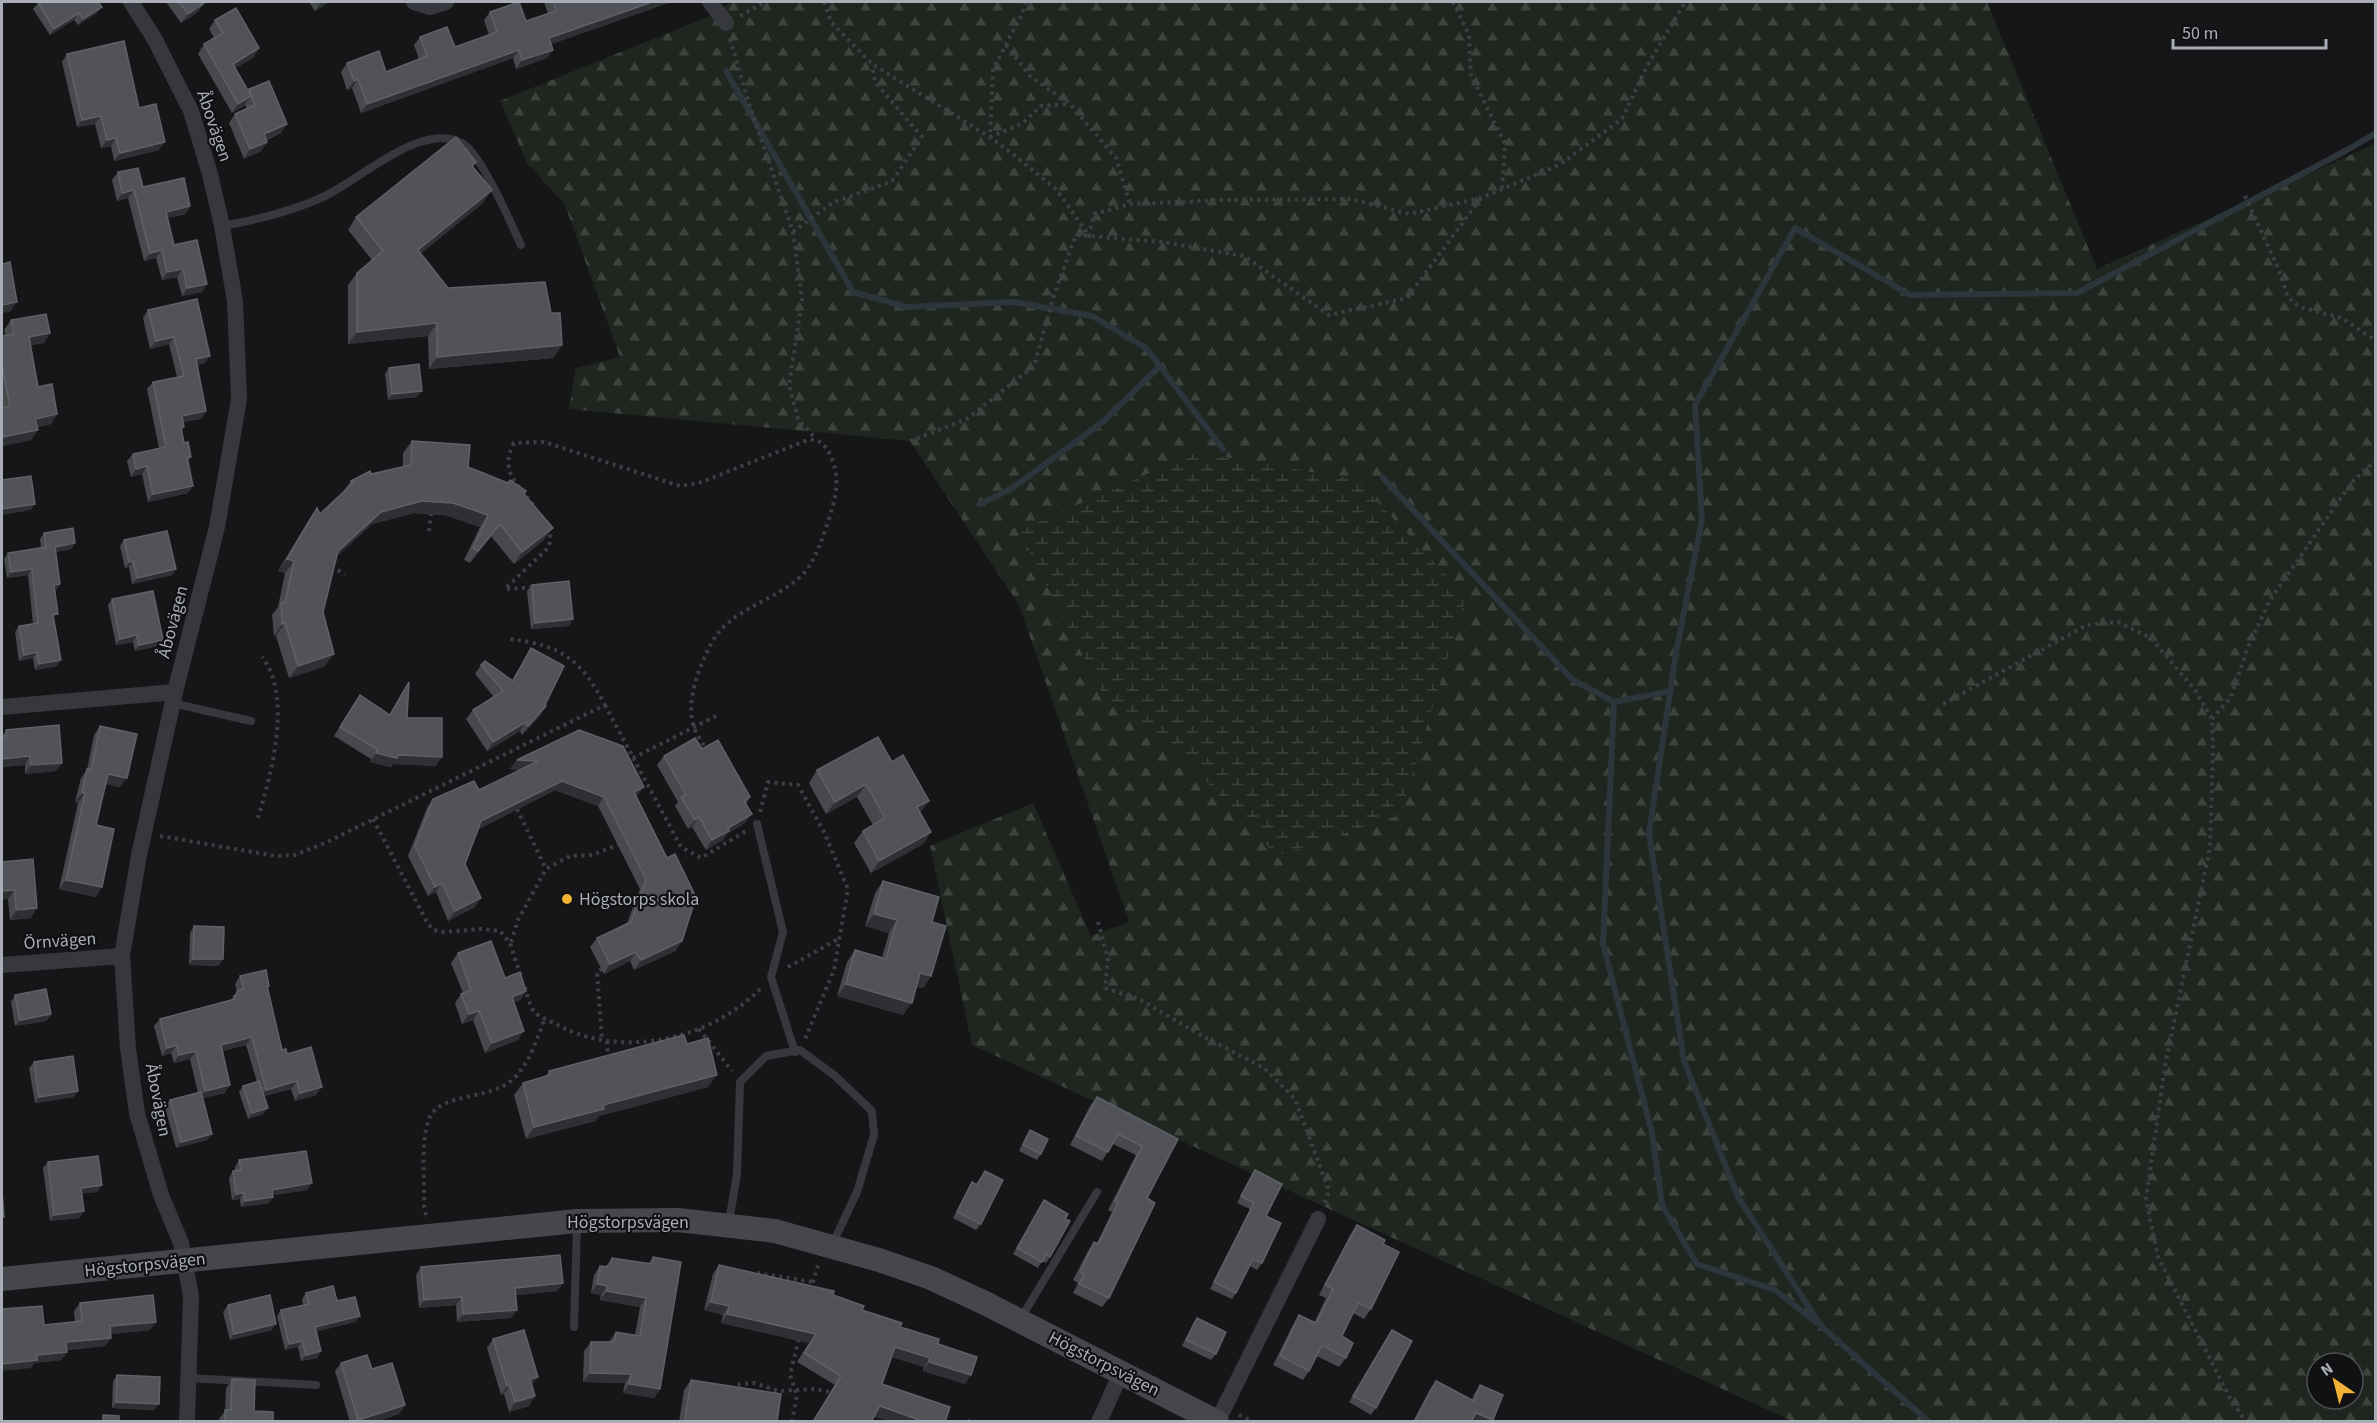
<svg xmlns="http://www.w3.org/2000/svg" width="2377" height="1423" font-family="'Source Sans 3',sans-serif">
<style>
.forest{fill:url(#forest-firs);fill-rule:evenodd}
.wetland{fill:url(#wetland-marsh)}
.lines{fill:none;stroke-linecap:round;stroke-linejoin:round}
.stream{stroke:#2c353c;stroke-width:6}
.path{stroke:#3d3f44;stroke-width:4;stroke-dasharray:3 4.5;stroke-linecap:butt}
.lane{stroke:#37383d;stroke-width:8}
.street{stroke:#37383d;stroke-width:16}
.secondary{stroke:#45474d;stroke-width:24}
.wall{fill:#47494d}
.shaded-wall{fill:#2f3033}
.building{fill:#525359;stroke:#5f6168;stroke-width:1.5}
.poi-dot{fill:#f2b134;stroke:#111113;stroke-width:2}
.labels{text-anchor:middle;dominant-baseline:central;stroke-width:4.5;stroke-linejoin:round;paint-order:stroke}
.street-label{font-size:18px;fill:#a8adb8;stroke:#111113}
.poi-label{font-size:18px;fill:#a8adb8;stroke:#111113;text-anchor:start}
</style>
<defs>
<pattern id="forest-firs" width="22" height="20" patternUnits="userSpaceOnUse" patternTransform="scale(1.5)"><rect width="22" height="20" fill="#1e261f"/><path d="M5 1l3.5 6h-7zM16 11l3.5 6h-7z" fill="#3c433d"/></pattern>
<pattern id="wetland-marsh" width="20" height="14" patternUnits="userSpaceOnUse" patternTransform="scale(1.5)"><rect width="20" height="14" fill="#1e261f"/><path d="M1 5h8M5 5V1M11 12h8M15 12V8" fill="none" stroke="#3c433d"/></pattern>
</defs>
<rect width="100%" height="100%" fill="#161618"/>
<path class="forest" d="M731,2H1987L2097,269L2375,144V1421H1792L972,1045L930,846L1033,803L1091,936L1129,922L1019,605L910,441L569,409L576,368L620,357L565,205L527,163L500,101L715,14ZM2317,1363H2353V1399H2317Z"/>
<polygon class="wetland" points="1197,452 1358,480 1466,597 1400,815 1277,856 1184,758 1108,704 1018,531"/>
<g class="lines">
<g class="stream">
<polyline points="726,71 853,292 907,307 1014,302 1092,316 1146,348 1223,449"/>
<polyline points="1383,478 1573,680 1614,702 1671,691"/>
<polyline points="980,504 1011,489 1104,421 1160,366"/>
<polyline points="1614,702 1603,944 1652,1133 1662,1205 1697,1264 1775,1290 1816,1322"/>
<polyline points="1929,1422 1821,1326 1738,1197 1684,1061 1649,833 1676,653 1702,519 1695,405 1795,228 1910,295 2077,293 2347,150 2376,133"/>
</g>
<g class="path">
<polyline points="824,2 831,22 872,64 990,137 1015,156 1057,190 1089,236 1094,214 1130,204 1224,200 1351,199 1409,214 1481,198 1559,165 1622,119 1646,68 1685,2"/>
<polyline points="1026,2 1021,16 993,69 990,137 1023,123 1041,106 1070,104"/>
<polyline points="1453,2 1469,35 1471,75 1505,144 1502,189"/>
<polyline points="740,16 765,2"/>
<polyline points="730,39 749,104 793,232 802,300 789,385 798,419 816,439"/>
<polyline points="1006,45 1031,77 1070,104 1116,158 1130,204"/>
<polyline points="2245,196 2279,270 2288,297 2299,307 2342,318 2376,341"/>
<polyline points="793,232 832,203 892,181 922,137 875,82 872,65"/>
<polyline points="910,441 967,419 1034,366 1054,295 1076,235 1163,242 1244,256 1329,315 1407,298 1481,198"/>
<path d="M533,505C517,483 499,471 514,443L544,442L680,486L699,483L805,441C821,436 828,448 833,462C840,483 835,499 829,519C822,539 817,557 804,573C777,602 730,607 711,644C699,667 685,702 694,727C696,734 701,741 705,747"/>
<polyline points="429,531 431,514"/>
<polyline points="331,567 345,574"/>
<polyline points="507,587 548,548 551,539 549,529"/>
<polyline points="507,589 534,587"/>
<polyline points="1943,704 2087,625 2118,622 2151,638 2195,690 2212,719 2213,754 2210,847 2165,1066 2146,1199 2158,1257 2230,1398 2246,1422"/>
<polyline points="605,705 681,847 701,858 746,831"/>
<polyline points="2212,719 2231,697 2248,647 2270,600 2352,482 2376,460"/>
<polyline points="633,758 718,715"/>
<polyline points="517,809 546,869"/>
<polyline points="760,812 768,782 798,785 824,832 848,889 834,970 805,1039"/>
<path d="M258,818C271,775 293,696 262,657"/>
<polyline points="373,819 427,922 433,930 444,932 481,929 500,931 510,943 521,977"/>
<path d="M160,836L276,856L295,855L325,843L605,705C580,659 563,646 510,639"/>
<polyline points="1098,922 1108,958 1105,988 1139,999 1195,1032 1264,1068 1295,1099 1329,1191 1324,1204"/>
<polyline points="511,942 518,920 546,869 570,856 592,855 618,845"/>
<polyline points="788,967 840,938"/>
<polyline points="602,969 597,972 602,1040"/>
<path d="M525,987C527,994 530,1007 535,1013C540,1017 550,1021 556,1024C620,1060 711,1040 761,988"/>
<polyline points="699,1029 732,1071"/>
<polyline points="607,1041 608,1058"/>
<path d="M426,1215L424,1206C425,1180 420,1142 429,1119C439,1092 493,1100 513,1079C530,1063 537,1038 545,1018"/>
<polyline points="757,1273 813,1282"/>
<polyline points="811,1290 818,1265"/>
<polyline points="732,1390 740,1384 754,1383 779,1391 815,1389 835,1393"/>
<polyline points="1239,1415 1253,1422"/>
<polyline points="792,1422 797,1395 790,1375 799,1338"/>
<polyline points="968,1422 970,1420"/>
</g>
<g class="lane">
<path d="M222,226C257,220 290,212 323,197C359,181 420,121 462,143C481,153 511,224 521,245"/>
<polyline points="172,703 251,721"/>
<polyline points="757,824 783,932 771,977 795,1052"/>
<polyline points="729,1222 737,1174 740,1082 766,1056 800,1050 834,1075 872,1111 874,1135 857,1192 832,1245"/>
<polyline points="1021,1318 1097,1192"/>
<polyline points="574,1327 577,1224"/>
<polyline points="188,1378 316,1385"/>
</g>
<g class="street">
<polyline points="131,2 154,38 191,111 210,174 222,226 235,301 239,399 217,527 175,692 139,855 122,956 128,1048 137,1113 161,1195 181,1243 191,1296 187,1422"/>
<polyline points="414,2 430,7 446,2"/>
<polyline points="710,2 726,23"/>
<polyline points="2,707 175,692"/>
<polyline points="2,965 122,956"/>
<polyline points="1099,1422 1121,1373"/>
<polyline points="1217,1422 1318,1219"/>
</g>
<polyline class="secondary" points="2,1279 577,1221 678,1220 775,1231 879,1260 931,1278 985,1303 1217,1422"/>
</g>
<g class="wall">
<polygon points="166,2 204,2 204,3 198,12 181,23"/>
<polygon points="309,2 329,2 315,11"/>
<polygon points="544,2 671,2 551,44 547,58 516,69 513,58 361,113 352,88 347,90 341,72 347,63 386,72 419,59 414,45 420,37 455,47 489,35 484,20 490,12 526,21 548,14"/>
<polygon points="38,3 97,13 78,25 74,20 50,35 33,9"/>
<polygon points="215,20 259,48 253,58 235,68 248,91 249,89 281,133 267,140 267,142 261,151 244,159 229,123 235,114 247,109 245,105 232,113 198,54 204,44 214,38 209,29"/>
<polygon points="67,54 139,108 159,150 114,161 111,146 101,148 95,124 77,127 62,62"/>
<polygon points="473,167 483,203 420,254 448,288 551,313 562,345 553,358 429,369 428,336 348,344 348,285 357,273 372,260 348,230 356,217"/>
<polygon points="118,172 143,187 190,206 185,214 168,218 174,245 207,284 202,292 182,296 177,277 162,280 156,258 144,261 128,198 117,201 112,180"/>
<polygon points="148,310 205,363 197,365 206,411 201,419 183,422 184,427 181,431 184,443 191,457 188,461 188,493 148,502 142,474 131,477 127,461 133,454 159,448 147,389 153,382 177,377 169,344 150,349 143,318"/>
<polygon points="11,320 50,333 44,343 31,345 38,387 57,414 51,424 37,427 31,440 2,446 2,336 6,336 4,330"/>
<polygon points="389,368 417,397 388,400 385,374"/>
<polygon points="412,441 524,494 544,540 514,564 491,536 470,563 464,560 480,527 445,515 414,513 372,524 336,557 323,612 325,666 289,678 276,636 274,636 272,615 278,607 285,573 278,571 308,521 317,508 320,514 342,493 351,481 371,474 403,467 403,453"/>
<polygon points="44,533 75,543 71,549 55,552 60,584 56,590 55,590 54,620 57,666 35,670 33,658 19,661 15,632 19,626 33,624 28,575 7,578 4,559 8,553 41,548 40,539"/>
<polygon points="124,540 176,569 172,575 132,584 129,567 125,568 120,546"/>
<polygon points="532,585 569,626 531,629 527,591"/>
<polygon points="112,599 163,640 158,646 135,651 133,642 116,645 108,605"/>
<polygon points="531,648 545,705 540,716 522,735 520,731 487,751 466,719 473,710 494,697 475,674 481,665 512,680 525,658"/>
<polygon points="409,682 407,718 436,766 393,764 391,767 370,762 371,759 334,736 360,695 389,715 403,691"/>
<polygon points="100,726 120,787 106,784 96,825 96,897 59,889 78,803 75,802 81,778 87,770 94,735"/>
<polygon points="6,730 56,771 25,774 25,765 2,767 2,736"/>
<polygon points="702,749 750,797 746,804 745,823 727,834 723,840 706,850 692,827 688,829 675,806 678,802 657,765 664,756"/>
<polygon points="517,760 644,787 636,796 682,941 675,951 634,970 630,961 604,974 590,947 597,938 627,923 640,889 598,806 555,790 479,829 465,864 475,907 448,921 436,892 428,896 408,856 427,808 433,799 479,790 520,770 510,769"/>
<polygon points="892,762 931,832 923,844 871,873 854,843 863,831 873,825 857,797 826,814 809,783 817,770"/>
<polygon points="2,862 31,918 10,920 8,899"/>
<polygon points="883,881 932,922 931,976 923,988 917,987 903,1015 837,996 847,962 855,950 882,957 889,933 865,926 875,893"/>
<polygon points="194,926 223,959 218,966 189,965 190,933"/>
<polygon points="458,953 505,978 526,991 520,1000 514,1002 518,1040 485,1053 473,1020 462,1024 455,1003 461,994 463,993 451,963"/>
<polygon points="240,976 267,989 282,1050 287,1054 316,1095 295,1101 291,1089 264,1096 263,1114 248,1119 239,1092 243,1086 257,1082 246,1045 222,1051 225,1093 202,1098 207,1140 176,1148 165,1107 170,1100 198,1093 190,1059 174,1063 171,1053 162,1056 154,1026 160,1019 231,1000 237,991 235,984"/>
<polygon points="15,995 51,1015 46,1021 15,1026 11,1002"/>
<polygon points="687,1044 708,1087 599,1116 595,1121 526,1139 514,1095 523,1083 545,1077 549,1071"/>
<polygon points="34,1062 74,1097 35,1103 29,1068"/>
<polygon points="1097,1097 1178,1139 1147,1198 1109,1298 1102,1307 1073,1293 1078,1283 1073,1280 1088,1251 1094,1242 1097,1243 1112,1212 1108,1210 1136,1155 1113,1144 1102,1161 1070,1145 1090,1106"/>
<polygon points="1030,1130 1041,1154 1037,1160 1019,1151 1026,1136"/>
<polygon points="239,1160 312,1183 307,1190 273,1195 269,1203 241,1207 240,1199 232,1200 229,1178 233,1171 235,1171 235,1167"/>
<polygon points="48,1162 102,1185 97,1192 82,1193 80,1218 50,1221 43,1168"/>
<polygon points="1255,1170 1262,1263 1257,1270 1250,1266 1236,1293 1232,1299 1210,1289 1250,1209 1237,1203 1251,1176"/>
<polygon points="985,1171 981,1224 976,1230 953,1218 968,1189 972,1182 976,1184"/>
<polygon points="1044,1200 1065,1219 1050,1257 1046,1263 1042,1261 1038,1268 1013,1254"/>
<polygon points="1357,1225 1383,1244 1371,1309 1364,1319 1353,1313 1342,1336 1346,1358 1339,1367 1317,1356 1309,1371 1303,1380 1273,1365 1293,1325 1299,1315 1314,1323 1326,1298 1319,1295 1350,1235"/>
<polygon points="653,1257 660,1389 654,1398 623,1393 625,1383 583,1382 584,1351 591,1342 609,1342 616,1332 635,1335 640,1307 600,1300 601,1295 591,1293 594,1275 600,1266 606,1266 612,1258 648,1264"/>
<polygon points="719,1265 833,1295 862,1310 938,1344 965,1384 923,1371 924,1367 892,1357 882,1384 945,1422 892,1422 874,1416 871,1422 812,1422 835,1385 797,1362 809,1343 721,1323 723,1315 704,1310 713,1274"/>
<polygon points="421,1267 563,1283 557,1291 516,1295 517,1310 511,1318 457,1322 456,1305 419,1308 416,1275"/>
<polygon points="306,1293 337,1301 360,1316 355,1322 317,1331 321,1351 317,1358 301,1361 298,1347 285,1350 277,1316 281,1310 303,1305 302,1299"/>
<polygon points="80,1303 150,1330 111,1334 111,1338 105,1346 67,1350 67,1352 61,1360 34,1363 31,1368 44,1325 75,1322 74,1311"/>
<polygon points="228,1305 272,1330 230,1340 223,1312"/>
<polygon points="1197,1318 1216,1354 1211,1360 1182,1346 1193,1324"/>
<polygon points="1392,1330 1376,1408 1371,1415 1349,1402"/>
<polygon points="493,1339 532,1385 529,1406 509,1412 504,1394 501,1395 487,1348"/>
<polygon points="341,1363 372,1369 405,1405 399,1414 374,1422 350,1422 335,1371"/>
<polygon points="117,1375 154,1410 112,1408 113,1381"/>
<polygon points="232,1379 254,1411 273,1422 219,1422 219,1419 225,1411 226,1389"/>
<polygon points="691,1380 777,1422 679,1422 684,1390"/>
<polygon points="1436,1381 1472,1400 1474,1394 1480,1385 1493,1420 1491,1422 1413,1422 1430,1389"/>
</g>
<g class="shaded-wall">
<polygon points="321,2 329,2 315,11"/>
<polygon points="652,2 671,2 543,47 549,38"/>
<polygon points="204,3 198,12 181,23 188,14"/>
<polygon points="102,7 97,13 78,25 83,19"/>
<polygon points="79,13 74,20 50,35 54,29"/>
<polygon points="259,48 253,58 226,73 233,64"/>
<polygon points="519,50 513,58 361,113 367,104"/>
<polygon points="553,50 547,58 516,69 522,60"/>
<polygon points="358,79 352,88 347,90 354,81"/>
<polygon points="251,96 244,106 232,113 238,104"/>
<polygon points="101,116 95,124 77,127 82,120"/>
<polygon points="287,124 281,133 258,143 264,134"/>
<polygon points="116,138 111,146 101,148 107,140"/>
<polygon points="165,142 159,150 114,161 120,153"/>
<polygon points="267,142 261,151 244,159 250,149"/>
<polygon points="134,190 128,198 117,201 122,193"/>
<polygon points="492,190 483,203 409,263 418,250"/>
<polygon points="190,206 185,214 161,220 166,212"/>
<polygon points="162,250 156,258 144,261 150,253"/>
<polygon points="183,269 177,277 162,280 167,272"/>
<polygon points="207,284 202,292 182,296 187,288"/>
<polygon points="17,302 10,312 2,313 2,305"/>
<polygon points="437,323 428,336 348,344 357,332"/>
<polygon points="50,333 44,343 23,346 29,337"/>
<polygon points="174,337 169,344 150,349 156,341"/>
<polygon points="562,345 553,358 429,369 437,357"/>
<polygon points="210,356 205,363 190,366 196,359"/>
<polygon points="422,391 417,397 388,400 392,394"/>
<polygon points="206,411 201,419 177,423 182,416"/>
<polygon points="57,414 51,424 29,428 35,419"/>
<polygon points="38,430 31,440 2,446 2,437"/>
<polygon points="147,466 142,474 131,477 136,469"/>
<polygon points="193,486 188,493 148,502 153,494"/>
<polygon points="422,501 453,503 488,515 480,527 445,515 414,513 372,524 329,563 338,551 381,512"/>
<polygon points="35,504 31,510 2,515 2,509"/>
<polygon points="500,524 491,536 470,563 478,551"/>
<polygon points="553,528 544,540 514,564 522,552"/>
<polygon points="75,543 71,549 50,553 55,547"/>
<polygon points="287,559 294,561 285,573 278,571"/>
<polygon points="133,561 129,567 125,568 129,562"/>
<polygon points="32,569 28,575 7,578 11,572"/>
<polygon points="176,569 172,575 132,584 137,578"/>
<polygon points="60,584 56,590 50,591 54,585"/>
<polygon points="573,619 569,626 531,629 535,623"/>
<polygon points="285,623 276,636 274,636 282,624"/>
<polygon points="137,635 133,642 116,645 120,639"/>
<polygon points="163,640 158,646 135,651 139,645"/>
<polygon points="37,652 33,658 19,661 24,655"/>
<polygon points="334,654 325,666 289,678 298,666"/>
<polygon points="61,660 57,666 35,670 39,664"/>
<polygon points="546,706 540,716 522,735 528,726"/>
<polygon points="526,722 520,731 487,751 493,742"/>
<polygon points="376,753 398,755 442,757 436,766 393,764 391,767 370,762"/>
<polygon points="30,756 25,765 2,767 2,759"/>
<polygon points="517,760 538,761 531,770 510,769"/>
<polygon points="62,763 56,771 25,774 31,765"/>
<polygon points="108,774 127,778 120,787 101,783"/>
<polygon points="562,781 604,797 598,806 555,790 475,831 481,821"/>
<polygon points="866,784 857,797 826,814 835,802"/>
<polygon points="644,787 637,796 627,801 634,792"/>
<polygon points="82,793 85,793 78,803 75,802"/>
<polygon points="929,801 920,813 917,807"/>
<polygon points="752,814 745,823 727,834 723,840 706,850 712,840 728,828"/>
<polygon points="699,817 692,827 688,829 695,820"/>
<polygon points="931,832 923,844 871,873 879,861"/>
<polygon points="66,880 102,887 96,897 59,889"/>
<polygon points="442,883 436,892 428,896 435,887"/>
<polygon points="15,890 8,899 2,900 2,891"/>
<polygon points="481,898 475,907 448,921 455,911"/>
<polygon points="37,908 31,918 10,920 16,910"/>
<polygon points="874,914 897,920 889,933 865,926"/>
<polygon points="682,941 675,951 634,970 641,960"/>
<polygon points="636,952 630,961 604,974 610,964"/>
<polygon points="193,959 223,959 218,966 189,965"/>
<polygon points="920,973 931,976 923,988 912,985"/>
<polygon points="846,984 912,1003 903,1015 837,996"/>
<polygon points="526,991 520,1000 505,1006 512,997"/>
<polygon points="479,1011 473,1020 462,1024 469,1014"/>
<polygon points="51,1014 46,1021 15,1026 20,1020"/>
<polygon points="524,1031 518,1040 485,1053 492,1043"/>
<polygon points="252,1037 246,1045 215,1053 221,1045"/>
<polygon points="177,1045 171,1053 162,1056 167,1048"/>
<polygon points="196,1051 190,1059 174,1063 179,1055"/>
<polygon points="717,1075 708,1087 599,1116 595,1121 526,1139 534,1127 603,1105"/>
<polygon points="297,1081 291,1089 261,1097 266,1090"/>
<polygon points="230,1085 225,1093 199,1099 205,1091"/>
<polygon points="322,1087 316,1095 295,1101 300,1093"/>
<polygon points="78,1091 74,1097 35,1103 39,1097"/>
<polygon points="268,1108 263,1114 248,1119 252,1113"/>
<polygon points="212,1134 207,1140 176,1148 181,1142"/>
<polygon points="312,1183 307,1190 268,1196 272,1190"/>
<polygon points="102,1185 97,1192 77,1194 81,1188"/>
<polygon points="244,1193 240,1199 232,1200 236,1194"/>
<polygon points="273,1197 269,1203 241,1207 245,1201"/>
<polygon points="84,1211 80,1218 50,1221 54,1215"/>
<polygon points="563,1283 557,1291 509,1296 515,1288"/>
<polygon points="597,1284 607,1286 601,1295 591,1293"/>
<polygon points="607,1291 646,1298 640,1307 600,1300"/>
<polygon points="462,1297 456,1305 419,1308 424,1300"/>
<polygon points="711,1302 729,1306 723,1315 704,1310"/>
<polygon points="517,1310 511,1318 457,1322 463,1314"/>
<polygon points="727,1314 816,1334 809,1343 721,1323"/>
<polygon points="360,1316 355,1322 311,1333 315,1327"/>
<polygon points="156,1322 150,1330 104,1335 110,1326"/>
<polygon points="276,1324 272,1330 230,1340 234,1334"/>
<polygon points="111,1338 105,1346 60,1350 66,1342"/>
<polygon points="302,1341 298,1347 285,1350 289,1344"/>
<polygon points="895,1347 930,1358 924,1367 889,1356"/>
<polygon points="321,1351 317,1358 301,1361 306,1355"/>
<polygon points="67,1352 61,1360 34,1363 31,1368 2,1371 2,1364 37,1355"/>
<polygon points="929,1362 971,1375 965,1384 923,1371"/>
<polygon points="590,1373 631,1374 625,1383 583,1382"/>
<polygon points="538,1377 531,1386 530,1379"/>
<polygon points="629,1384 660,1389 654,1398 623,1393"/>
<polygon points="510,1385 504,1394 501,1395 507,1386"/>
<polygon points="535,1396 529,1406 509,1412 515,1402"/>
<polygon points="116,1402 159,1404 154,1410 112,1408"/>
<polygon points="405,1405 399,1414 374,1422 357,1422 358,1420"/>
<polygon points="880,1406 925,1422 892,1422 874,1415"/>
<polygon points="1476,1413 1493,1420 1491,1422 1470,1421"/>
</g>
<g class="building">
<polygon points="40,2 98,2 102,7 83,19 79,13 54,29 38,3"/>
<polygon points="179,2 204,2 204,3 188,14"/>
<polygon points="519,2 526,21 556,11 553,2 652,2 549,38 553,50 522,60 519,50 367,104 358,79 354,81 347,63 379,51 386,72 427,56 420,37 447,27 455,47 497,32 490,12"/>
<polygon points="236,8 259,48 233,64 251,96 238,104 204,44 223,33 215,20"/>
<polygon points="124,41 139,108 156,104 165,142 120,153 116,138 107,140 101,116 82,120 67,54"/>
<polygon points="269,81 287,124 264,134 267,142 250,149 235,114 255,105 249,89"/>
<polygon points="456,137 476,162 472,166 492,190 418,250 448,288 545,282 551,313 560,313 562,345 437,357 437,323 357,332 357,273 383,251 356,217"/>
<polygon points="138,168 143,187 184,178 190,206 166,212 174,245 197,240 207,284 187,288 183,269 167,272 162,250 150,253 134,190 122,193 118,172"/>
<polygon points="10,262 17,302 2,305 2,264"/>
<polygon points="197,299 210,356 196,359 206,411 182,416 184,427 181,428 184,443 188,442 191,457 187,457 193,486 153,494 147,466 136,469 133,454 166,447 153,382 184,376 174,337 156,341 148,310"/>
<polygon points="46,314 50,333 29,337 38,387 52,384 57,414 35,419 38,430 2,437 2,408 10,406 2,366 2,336 14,334 11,320"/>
<polygon points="419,364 422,391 392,394 389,368"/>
<polygon points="412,441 470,445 468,467 508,483 510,480 526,491 524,494 553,528 522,552 500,524 478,551 473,548 488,515 453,503 422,501 381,512 338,551 323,612 334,654 298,666 285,623 282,624 281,603 285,602 294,561 287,559 317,508 320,514 353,483 351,481 370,471 371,474 411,465"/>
<polygon points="31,476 35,504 2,509 2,480"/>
<polygon points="73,528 75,543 55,547 60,584 54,585 58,614 53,615 61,660 39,664 37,652 24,655 19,626 38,623 32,569 11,572 8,553 46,547 44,533"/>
<polygon points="167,531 176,569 137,578 133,561 129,562 124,540"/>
<polygon points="569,581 573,619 535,623 532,585"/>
<polygon points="153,591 163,640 139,645 137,635 120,639 112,599"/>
<polygon points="531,648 564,666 545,705 546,706 528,726 526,722 493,742 473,710 503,691 481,665 485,661 513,681"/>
<polygon points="409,682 407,718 442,718 442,757 398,755 397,758 376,753 377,749 340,727 360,695 390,715"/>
<polygon points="59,725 62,763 31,765 30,756 2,759 2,736 7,736 6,730"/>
<polygon points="100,726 137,734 127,778 108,774 96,825 114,829 102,887 66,880 85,793 82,793 87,769 91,770"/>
<polygon points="579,730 623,746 644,787 634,792 667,858 675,854 696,897 682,941 641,960 636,952 610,964 597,938 631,922 646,879 604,797 562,781 481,821 465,864 481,898 455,911 442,883 435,887 415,846 433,799 474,781 479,790 538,761 517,760"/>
<polygon points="878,737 892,762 903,755 929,801 917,807 931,832 879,861 863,831 885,818 866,784 835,802 817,770"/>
<polygon points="695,738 702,749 718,740 750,797 744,801 752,814 728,828 729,831 712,840 699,817 695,820 681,797 686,795 664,756"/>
<polygon points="33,859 37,908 16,910 15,890 2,891 2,862"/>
<polygon points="883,881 939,897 932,922 946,926 931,976 920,973 912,1003 846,984 855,950 886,959 897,920 874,914"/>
<polygon points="194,926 224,927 223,959 193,959"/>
<polygon points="491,941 505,978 520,972 526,991 512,997 524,1031 492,1043 479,1011 469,1014 461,994 471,990 458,953"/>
<polygon points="266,970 269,986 267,986 282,1050 286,1049 287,1054 311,1047 322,1087 300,1093 297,1081 266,1090 252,1037 221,1045 230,1085 205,1091 196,1051 179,1055 177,1045 167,1048 160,1019 235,999 234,996 237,995 237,991 244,989 240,976"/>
<polygon points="46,989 51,1014 20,1020 15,995"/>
<polygon points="684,1035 687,1044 708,1038 717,1075 603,1105 604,1109 534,1127 523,1083 550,1075 549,1071"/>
<polygon points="73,1056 78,1091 39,1097 34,1062"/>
<polygon points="259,1081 268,1108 252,1113 243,1086"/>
<polygon points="201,1092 212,1134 181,1142 170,1100"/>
<polygon points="1097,1097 1178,1139 1147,1198 1155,1203 1109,1298 1079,1284 1084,1274 1080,1272 1094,1242 1098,1244 1118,1203 1115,1201 1142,1146 1118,1134 1108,1152 1076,1136"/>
<polygon points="1030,1130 1048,1139 1041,1154 1023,1145"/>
<polygon points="306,1151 312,1183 272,1190 273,1197 245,1201 244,1193 236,1194 233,1171 241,1170 239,1160"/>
<polygon points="98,1156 102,1185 81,1188 84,1211 54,1215 48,1162"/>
<polygon points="1255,1170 1282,1184 1266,1216 1281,1223 1262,1263 1253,1259 1236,1293 1214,1282 1254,1203 1241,1196"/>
<polygon points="985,1171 1003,1180 981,1224 957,1212 972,1182 977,1185"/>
<polygon points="2,1190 4,1217 2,1217"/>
<polygon points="1044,1200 1068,1214 1065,1219 1070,1221 1050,1257 1046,1254 1042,1262 1017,1248"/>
<polygon points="1357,1225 1385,1240 1383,1244 1399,1252 1371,1309 1358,1303 1342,1336 1353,1343 1346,1358 1322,1345 1309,1371 1280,1356 1299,1315 1316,1323 1333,1289 1325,1285"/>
<polygon points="560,1255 563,1283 515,1288 517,1310 463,1314 462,1297 424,1300 421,1267"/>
<polygon points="653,1257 681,1262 660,1389 629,1384 631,1374 590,1373 591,1342 614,1342 616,1332 640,1336 646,1298 607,1291 607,1286 597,1284 600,1266 610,1267 612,1258 652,1264"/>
<polygon points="719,1265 834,1291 833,1295 864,1306 862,1310 902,1323 900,1327 939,1339 938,1344 977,1357 971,1375 929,1362 930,1358 895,1347 882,1384 950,1407 945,1422 925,1422 880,1406 871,1422 813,1422 841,1376 804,1353 816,1334 727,1314 729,1306 711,1302"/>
<polygon points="333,1286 337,1301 355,1297 360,1316 315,1327 321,1351 306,1355 302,1341 289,1344 281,1310 309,1304 306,1293"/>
<polygon points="153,1295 156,1322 110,1326 111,1338 66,1342 67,1352 37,1355 37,1360 2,1364 2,1309 42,1306 44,1325 82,1321 80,1303"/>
<polygon points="270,1295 276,1324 234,1334 228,1305"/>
<polygon points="1197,1318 1226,1332 1216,1354 1186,1340"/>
<polygon points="524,1330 538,1377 530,1379 535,1396 515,1402 510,1385 507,1386 493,1339"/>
<polygon points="1392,1330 1412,1341 1376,1408 1353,1396"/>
<polygon points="367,1355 372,1369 392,1363 405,1405 358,1420 341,1363"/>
<polygon points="117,1375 160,1377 159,1404 116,1402"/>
<polygon points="232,1379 255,1380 254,1411 273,1412 273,1422 225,1422 225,1410 231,1410"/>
<polygon points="691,1380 781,1394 777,1422 698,1422 685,1420"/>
<polygon points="1436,1381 1474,1401 1480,1385 1503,1395 1493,1420 1476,1413 1471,1422 1414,1422"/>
<polygon points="103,1415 119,1416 119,1422 103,1422"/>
</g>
<circle class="poi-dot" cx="567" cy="899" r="6"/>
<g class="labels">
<g class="street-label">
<text transform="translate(214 126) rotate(71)">Åbovägen</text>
<text transform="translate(173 622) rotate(-75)">Åbovägen</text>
<text transform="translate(60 941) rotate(-4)">Örnvägen</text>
<text transform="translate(158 1100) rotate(79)">Åbovägen</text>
<text x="628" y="1222">Högstorpsvägen</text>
<text transform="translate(145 1265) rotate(-6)">Högstorpsvägen</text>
<text transform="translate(1104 1364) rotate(27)">Högstorpsvägen</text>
</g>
<g class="poi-label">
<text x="579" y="899">Högstorps skola</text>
</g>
</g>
<rect width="2377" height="1423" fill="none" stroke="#a8adb8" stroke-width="6"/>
<g transform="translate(2335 1381) rotate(325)"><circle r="28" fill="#111113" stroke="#4d4f55" stroke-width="1.5"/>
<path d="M0-4.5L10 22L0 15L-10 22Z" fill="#f2b134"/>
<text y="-9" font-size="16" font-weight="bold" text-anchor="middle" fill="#a8adb8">N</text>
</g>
<path d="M2173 39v9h153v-9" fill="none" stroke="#a8adb8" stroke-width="3"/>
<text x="2182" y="39" font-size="18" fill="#a8adb8" stroke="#111113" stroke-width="4.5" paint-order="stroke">50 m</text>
</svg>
